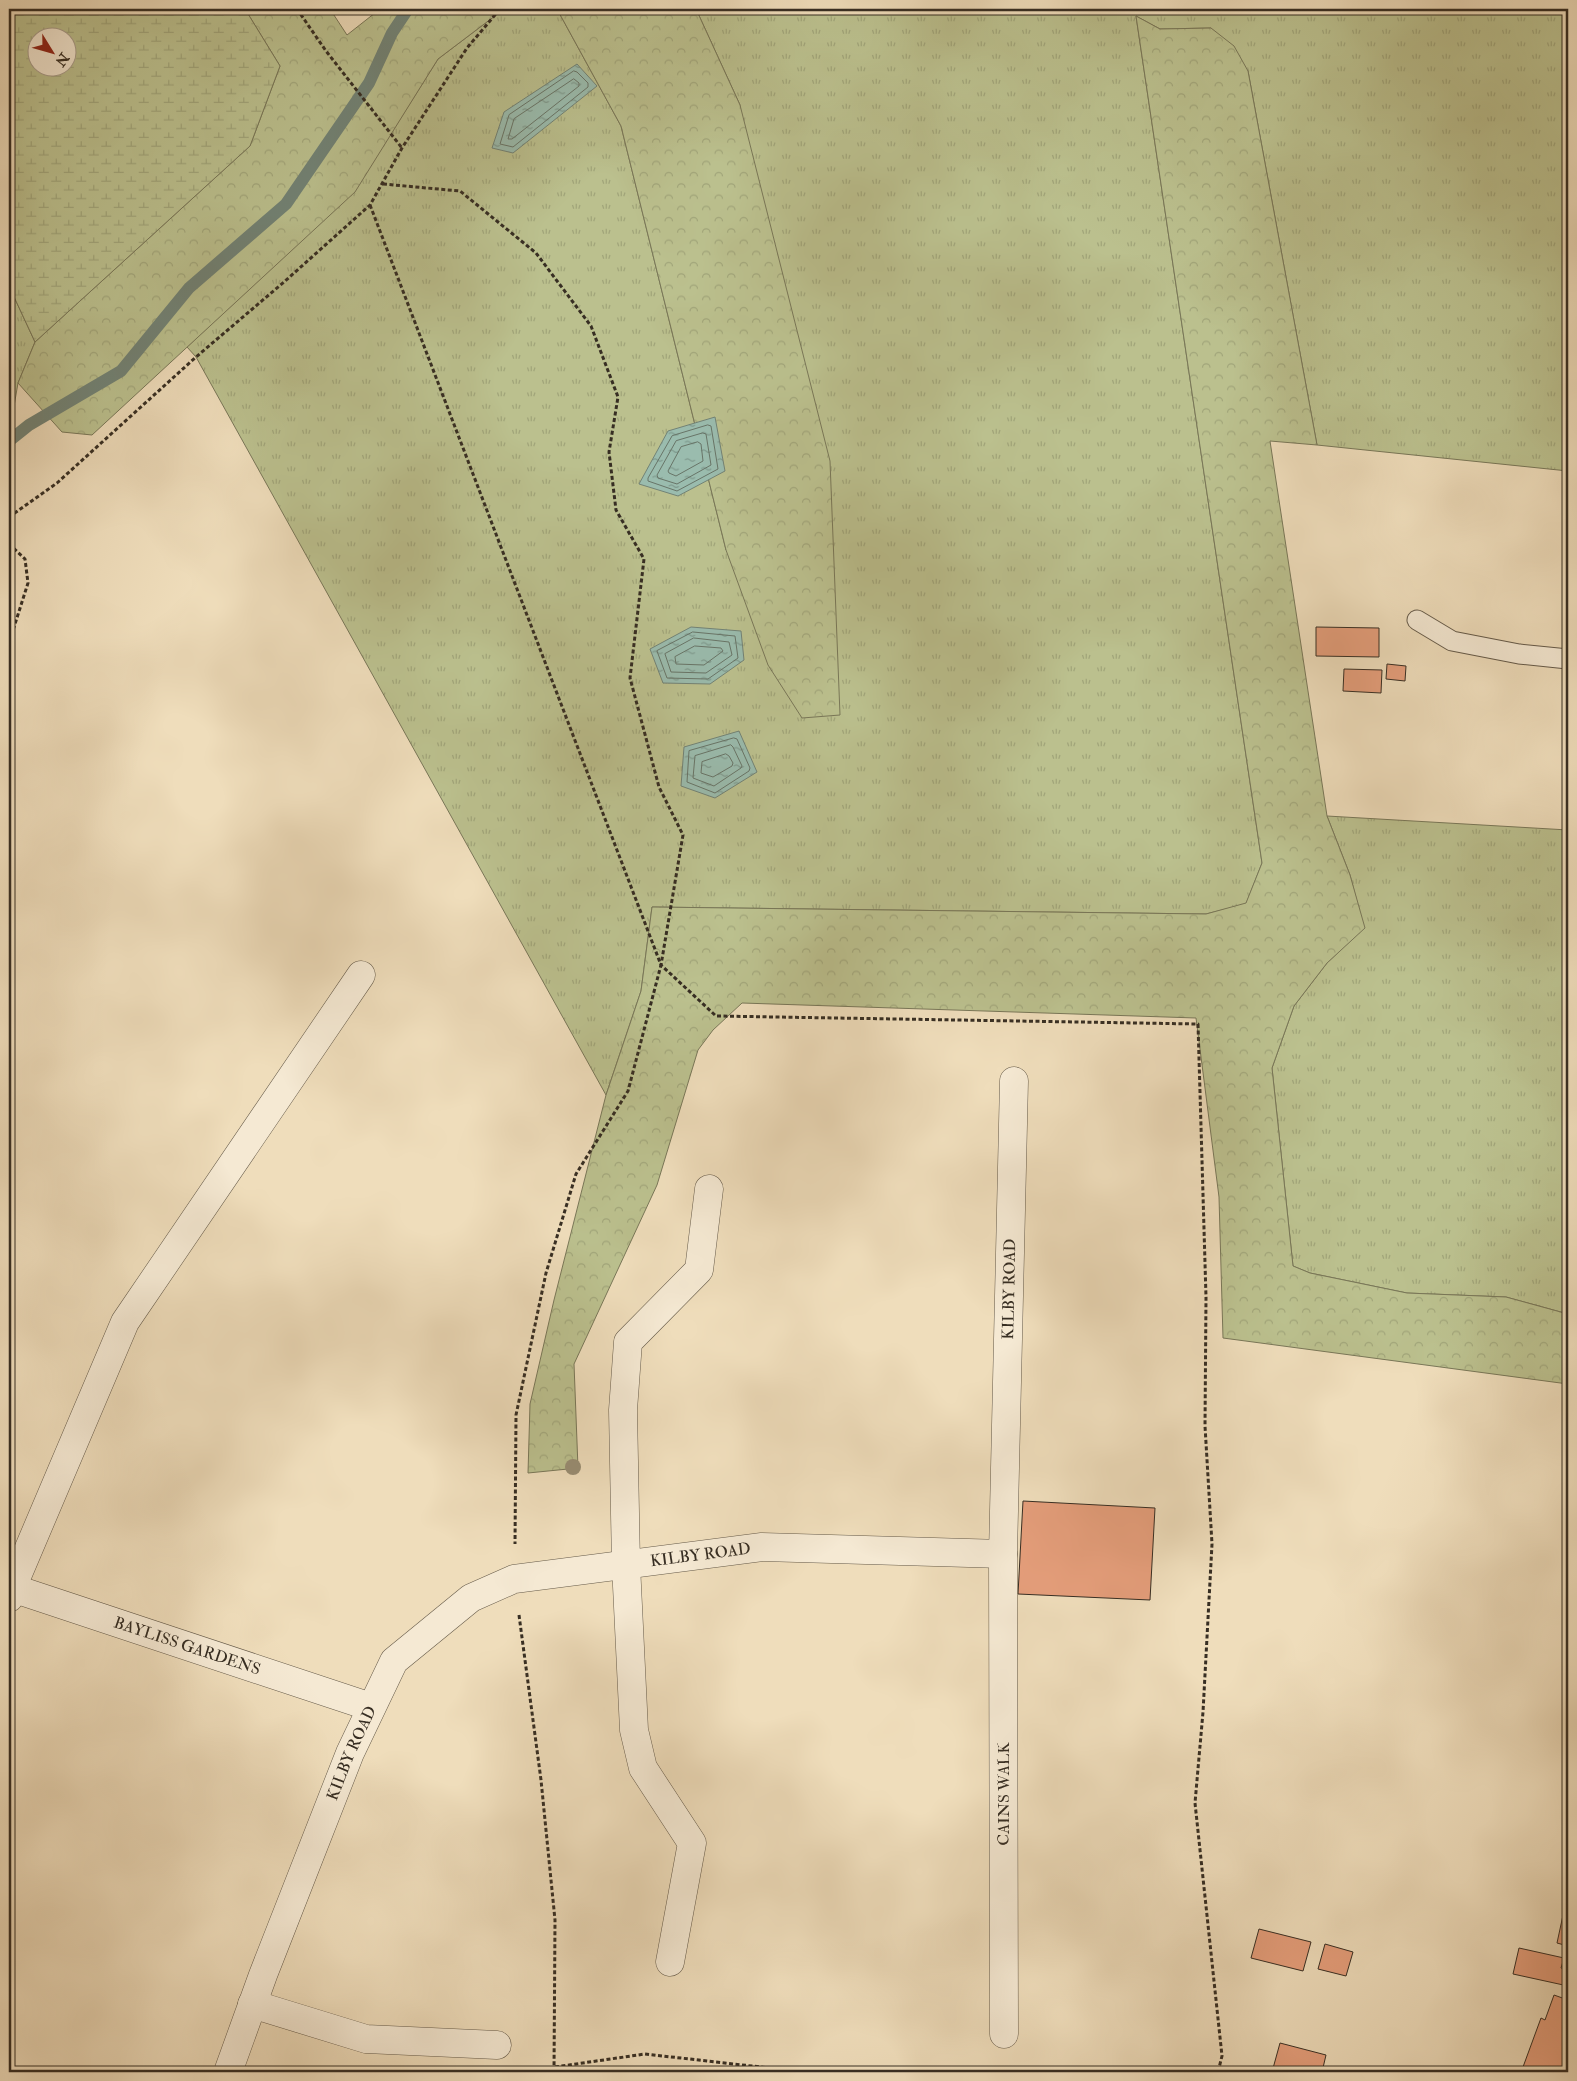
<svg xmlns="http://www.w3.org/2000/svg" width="1577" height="2081" font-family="'IM FELL Double Pica',serif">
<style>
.grass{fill:url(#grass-tufts);stroke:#797758}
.forest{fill:url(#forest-crowns);stroke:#797758}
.wetland{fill:url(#wetland-marsh);stroke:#797758;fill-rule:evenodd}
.water{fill:url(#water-ripples);stroke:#728376}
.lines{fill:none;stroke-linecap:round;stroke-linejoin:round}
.shore{stroke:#687568;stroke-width:1}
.stream{stroke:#728376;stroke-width:12}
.building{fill:#e59e7b;stroke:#372e23}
.service-casing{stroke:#655a49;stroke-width:21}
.minor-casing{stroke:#655a49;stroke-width:29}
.path{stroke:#372e23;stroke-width:3;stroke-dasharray:4 2.5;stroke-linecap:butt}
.service{stroke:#f5e9d3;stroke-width:19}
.minor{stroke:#f5e9d3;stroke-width:28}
.tree{fill:#988d73}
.labels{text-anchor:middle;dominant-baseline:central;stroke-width:4;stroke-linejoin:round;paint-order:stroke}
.street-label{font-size:16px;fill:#372e23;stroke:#f5e9d3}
</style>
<defs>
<pattern id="grass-tufts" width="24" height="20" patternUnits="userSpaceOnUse" patternTransform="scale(1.25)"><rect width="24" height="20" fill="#bbc08e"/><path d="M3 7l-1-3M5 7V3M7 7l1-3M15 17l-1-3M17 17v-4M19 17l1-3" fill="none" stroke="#a1a57a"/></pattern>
<pattern id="forest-crowns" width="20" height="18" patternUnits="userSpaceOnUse" patternTransform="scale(1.25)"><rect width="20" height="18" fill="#bbc08e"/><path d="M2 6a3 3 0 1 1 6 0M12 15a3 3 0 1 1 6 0" fill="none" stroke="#a1a57a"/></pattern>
<pattern id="wetland-marsh" width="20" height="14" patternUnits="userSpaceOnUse" patternTransform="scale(1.25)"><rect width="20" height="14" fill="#bbc08e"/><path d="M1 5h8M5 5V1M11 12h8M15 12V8" fill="none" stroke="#a1a57a"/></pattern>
<pattern id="water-ripples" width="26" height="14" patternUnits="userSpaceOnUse" patternTransform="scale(1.25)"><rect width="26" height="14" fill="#9abcae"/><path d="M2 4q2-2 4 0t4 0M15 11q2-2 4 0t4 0" fill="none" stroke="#7e998d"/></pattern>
</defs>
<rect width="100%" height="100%" fill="#efddbb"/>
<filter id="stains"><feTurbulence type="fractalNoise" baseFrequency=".004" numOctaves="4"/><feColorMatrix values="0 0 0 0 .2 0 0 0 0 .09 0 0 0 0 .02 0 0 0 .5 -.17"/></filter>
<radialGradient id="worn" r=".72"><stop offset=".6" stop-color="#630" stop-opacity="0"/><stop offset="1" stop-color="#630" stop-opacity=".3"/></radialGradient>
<g class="grass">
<polygon points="504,9 557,9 621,126 726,550 740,105 696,9 1568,9 1568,471 1317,445 1248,71 1211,28 1160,29 1136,16 1262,863 1246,904 1206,914 652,907 641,991 606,1095 196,357 187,347 354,192 438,59"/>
<polygon points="9,286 35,342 18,383 13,412 9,415"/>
<polygon points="1327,816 1568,830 1568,1314 1506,1297 1407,1293 1310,1273 1293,1266 1272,1068 1294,1006 1327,963 1364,928 1350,875"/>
<polygon points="635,2067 724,2071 736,2072 618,2072"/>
</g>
<g class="forest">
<polygon points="245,9 330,9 347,35 380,9 504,9 438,59 355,192 92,435 62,432 18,383 35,342 250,146 280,66"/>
<polygon points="557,9 696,9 740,105 830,461 840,715 802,718 768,665 726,550 621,126"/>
<polygon points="1136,16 1160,29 1211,28 1234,46 1248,71 1317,445 1270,441 1327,816 1350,875 1365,928 1327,963 1294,1006 1272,1068 1293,1266 1310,1273 1407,1293 1506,1297 1568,1314 1568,1384 1223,1338 1219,1197 1196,1018 742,1003 713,1030 698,1050 657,1185 574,1364 578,1468 528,1473 530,1404 554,1300 606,1095 641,991 652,907 1206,914 1246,903 1262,863"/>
</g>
<path class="wetland" d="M9,9H245L280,66L250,146L35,342L9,286ZM38,38H68V68H38Z"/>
<g class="water">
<polygon points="577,64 597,86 513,153 492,148 504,112"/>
<polygon points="715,417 725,471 678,496 639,484 668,431"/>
<polygon points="691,627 741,631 744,660 710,684 663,683 650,649"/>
<polygon points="739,731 757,772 715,798 681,786 684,747"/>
</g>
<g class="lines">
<g class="shore">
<polygon points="574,71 577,72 588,83 588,87 513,147 500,144 509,115"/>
<polygon points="574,79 579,83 579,86 512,139 508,139 514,119"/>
<polygon points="708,425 711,426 718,469 677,491 648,481 648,478 672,436"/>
<polygon points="703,433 706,434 711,465 677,484 658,478 657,475 676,441"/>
<polygon points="698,442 701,444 703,461 676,476 669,473 668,471 681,447"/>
<polygon points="693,632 735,636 738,658 708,679 667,678 657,651"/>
<polygon points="694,638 729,642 732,655 706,673 671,672 665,654"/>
<polygon points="695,646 721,648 723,651 704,665 676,664 675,657"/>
<polygon points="734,738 737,739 750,768 749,771 715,793 687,782 689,751"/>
<polygon points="731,745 733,747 742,766 741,768 714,786 693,778 695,756"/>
<polygon points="726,754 729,756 733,763 732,766 713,777 701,773 702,762"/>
</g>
<polyline class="stream" points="9,441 29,425 121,371 189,288 286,204 369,83 392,33 408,9"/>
</g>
<g class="building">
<polygon points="1316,627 1379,628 1379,657 1316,656"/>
<polygon points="1387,664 1406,666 1405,681 1386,679"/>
<polygon points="1344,669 1382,670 1381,693 1343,691"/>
<polygon points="1023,1501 1155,1508 1150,1600 1018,1594"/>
<polygon points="1568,1892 1568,1946 1557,1943"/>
<polygon points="1259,1929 1311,1942 1303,1971 1251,1958"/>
<polygon points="1325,1944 1353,1952 1346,1976 1318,1969"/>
<polygon points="1519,1948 1564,1958 1561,1968 1568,1970 1568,1986 1513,1974"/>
<polygon points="1554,1995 1568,2000 1568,2072 1539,2072 1523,2067 1541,2018 1545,2020"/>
<polygon points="1280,2043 1326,2055 1322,2072 1272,2072"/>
</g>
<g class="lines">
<g class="service-casing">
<polyline id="service" points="1417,620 1452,641 1519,654 1568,659"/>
</g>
<g class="minor-casing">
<g id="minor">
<polyline points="12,1588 125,1322 361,975"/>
<path id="s1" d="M9,1598L12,1588L371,1707"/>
<polyline points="670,1962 692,1843 643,1768 634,1730 626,1565 623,1410 628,1342 699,1270 709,1189"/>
<polyline points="252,2004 366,2039 497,2045"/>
<path id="s2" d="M1004,2034L1003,1554L1014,1081"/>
<path id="s3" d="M228,2072L263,1975L350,1753L394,1661L471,1598L514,1579L762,1547L1003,1554"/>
</g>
</g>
<g class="path">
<polyline points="297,9 326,51 402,148"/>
<polyline points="383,184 460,191 536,253 591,326 618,397 609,452 616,510 644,559 630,678 659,787 683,835 661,965 716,1016 1198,1024 1206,1297 1205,1426 1212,1544 1203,1712 1195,1803 1222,2056 1218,2072"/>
<polyline points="370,205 661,965 628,1091 576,1174 546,1273 516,1415 515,1544"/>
<polyline points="9,517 57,483 196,357 284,282 370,205 402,148 467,48 500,9"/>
<polyline points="9,544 25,559 28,583 9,643"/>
<polyline points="519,1615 541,1780 555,1920 554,2072"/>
<polyline points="555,2067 645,2054 805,2072"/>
</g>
<use href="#service" class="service"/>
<use href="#minor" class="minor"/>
</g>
<circle class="tree" cx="573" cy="1467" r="8"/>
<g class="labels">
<g class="street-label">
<text stroke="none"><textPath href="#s2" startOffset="745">KILBY ROAD</textPath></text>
<text stroke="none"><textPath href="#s3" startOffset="778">KILBY ROAD</textPath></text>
<text stroke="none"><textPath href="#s1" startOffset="195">BAYLISS GARDENS</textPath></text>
<text stroke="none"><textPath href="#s3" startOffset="342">KILBY ROAD</textPath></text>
<text transform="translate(1004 1794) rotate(-90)">CAINS WALK</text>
</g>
</g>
<rect width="1577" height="2081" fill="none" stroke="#efddbb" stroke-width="30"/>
<rect x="10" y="10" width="1557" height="2061" fill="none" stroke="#372e23" stroke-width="2.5"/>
<rect x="15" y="15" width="1547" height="2051" fill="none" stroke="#372e23"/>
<g transform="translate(52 52) rotate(127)"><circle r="24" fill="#f5e9d3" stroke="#a99e8d"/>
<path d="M0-4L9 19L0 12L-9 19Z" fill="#8f2418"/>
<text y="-8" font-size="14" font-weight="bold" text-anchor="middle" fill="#372e23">N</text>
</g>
<rect width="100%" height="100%" filter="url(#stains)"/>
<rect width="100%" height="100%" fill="url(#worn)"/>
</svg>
